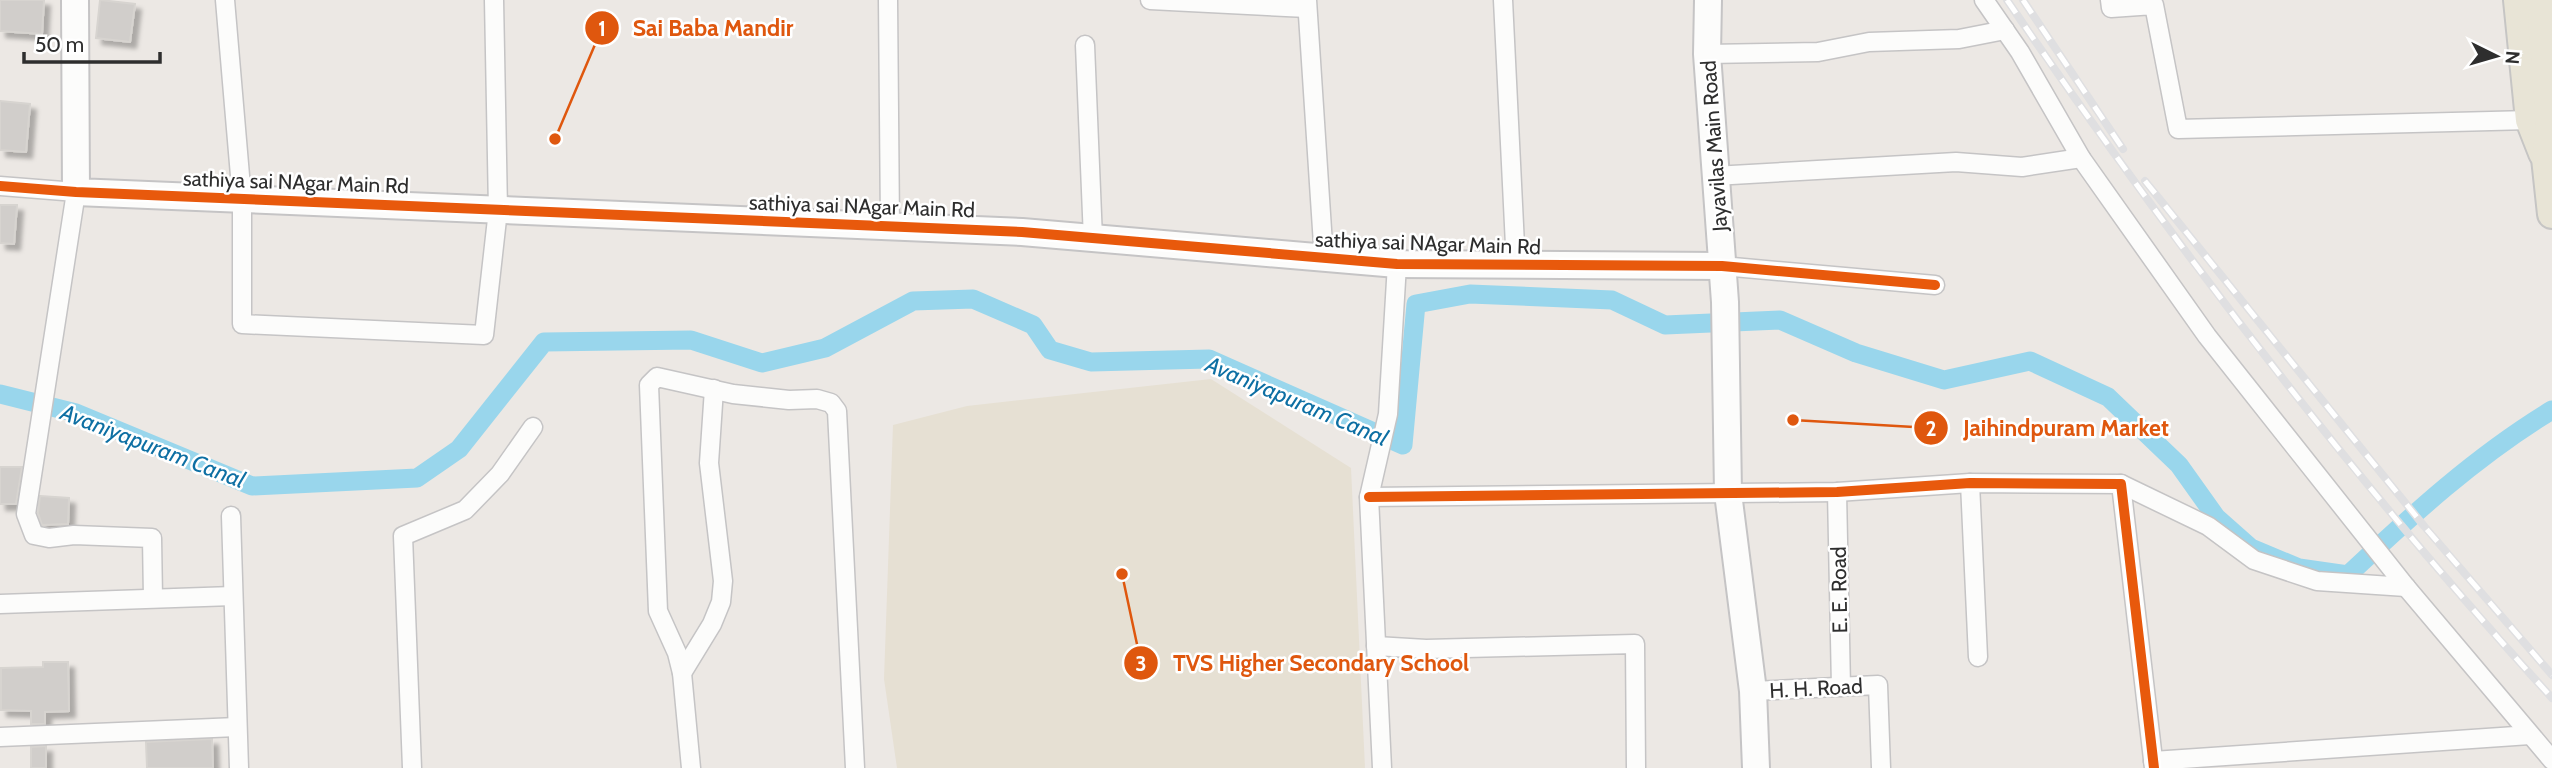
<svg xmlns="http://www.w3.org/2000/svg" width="2552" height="768" font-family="Cabin,sans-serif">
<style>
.education{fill:#e6e0d3}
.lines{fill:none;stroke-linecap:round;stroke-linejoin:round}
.canal{stroke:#99d6ec;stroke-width:19}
.building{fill:#d1cecb;stroke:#d7d4d0;stroke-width:2;filter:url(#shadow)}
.street-casing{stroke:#c5c4c5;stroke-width:21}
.secondary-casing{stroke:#c5c4c5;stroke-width:30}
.primary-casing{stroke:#c6c5c4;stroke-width:32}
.street{stroke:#fcfcfb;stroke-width:18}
.secondary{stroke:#fcfcfb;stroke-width:26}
.primary{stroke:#e8e4d6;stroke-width:28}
.rail-casing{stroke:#dfdfe1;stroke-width:8}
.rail{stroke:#fff;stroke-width:5;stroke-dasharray:16;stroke-linecap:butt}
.cycleway-casing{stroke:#fff;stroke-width:15}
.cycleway{stroke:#e8590c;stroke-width:10}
.labels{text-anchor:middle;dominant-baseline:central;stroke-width:5;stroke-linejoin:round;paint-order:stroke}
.street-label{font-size:21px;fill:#2e2e2e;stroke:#fff}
.water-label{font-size:23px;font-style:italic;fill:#0d6fa3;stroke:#fff}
.leader{fill:none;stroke:#df570e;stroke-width:2.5}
.callout-dot{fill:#df570e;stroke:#fff;stroke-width:2.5}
.mark-label{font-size:21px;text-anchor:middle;font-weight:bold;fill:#fff}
.callout-label{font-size:23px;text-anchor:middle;font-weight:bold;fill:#df570e;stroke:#fff;stroke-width:5;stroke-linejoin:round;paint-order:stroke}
</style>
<defs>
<filter id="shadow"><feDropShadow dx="6" dy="6" stdDeviation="2" flood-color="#0004"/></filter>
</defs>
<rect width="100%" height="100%" fill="#ece8e4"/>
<polygon class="education" points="1211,379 1351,468 1365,768 897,768 884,679 893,425 967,406"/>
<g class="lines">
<path class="canal" d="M0,394L76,413L252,486L417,478L459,449L544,342L691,340L762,363L825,348L913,301L973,299L1033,325L1050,350L1091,362L1209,359L1403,445L1416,304L1470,294L1612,300L1665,325L1780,320L1856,353L1944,380L2030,361L2108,397L2179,465L2216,517L2251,548L2299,568L2348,575C2412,515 2476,456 2552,410"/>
</g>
<g class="building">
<polygon points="0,0 44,0 42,34 0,31"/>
<polygon points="100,0 135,4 130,42 96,38"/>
<polygon points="0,101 30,104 26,152 0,150"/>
<polygon points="0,205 17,205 14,244 0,243"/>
<polygon points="0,467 22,467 16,504 0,504"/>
<polygon points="40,496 69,498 68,524 42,525 38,513"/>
<polygon points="43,662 68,662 69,711 45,712 45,724 31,724 31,711 1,710 1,668 43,667"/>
<polygon points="212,739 213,768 147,768 146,742"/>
<polygon points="46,746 46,768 31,768 31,747"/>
</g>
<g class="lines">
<g class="street-casing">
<g id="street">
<polyline points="225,0 242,199 242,324 484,335 498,210 494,0"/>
<polyline points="888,0 890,226"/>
<polyline points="1150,0 1307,8"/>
<polyline points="1307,0 1324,260"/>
<polyline points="1503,0 1516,266"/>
<polyline points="1984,0 2020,52 2081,158 2207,336 2406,587 2552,760"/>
<polyline points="2110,0 2111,8 2154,5 2178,129 2530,120"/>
<polyline points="1085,45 1093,239"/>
<polyline points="1707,54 1818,52 1869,42 1959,39 2005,30"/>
<polyline points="1714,176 1956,162 2022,167 2081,158"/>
<polyline points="0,186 76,192 26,514 34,535 49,538 74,535 152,538 153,598"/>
<polyline points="1722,266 1935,285"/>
<polyline points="1970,483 1978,657"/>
<polyline points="2121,484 2208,526 2254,560 2317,581 2406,587"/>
<polyline points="1837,492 1841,687"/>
<polyline points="1369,497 1837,492 1970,483 2121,484 2154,768"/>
<polyline points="231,516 239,768"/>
<polyline points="0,604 233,596"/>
<polyline points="1376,646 1426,649 1635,644 1636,768"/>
<polyline points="682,673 712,624 721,602 723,581 709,463 714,389"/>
<polyline points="1753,691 1878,685 1881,768"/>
<polyline points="0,737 237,727"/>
<polyline points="2153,761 2530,735"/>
<polyline points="412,768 403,536 465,510 500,474 533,427"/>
<polyline points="691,768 682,673 677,653 658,611 649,385 657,377 733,394 789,400 817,399 831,403 837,411 855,768"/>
<polyline points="1382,768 1369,497 1388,414 1397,264"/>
</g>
</g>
<g class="secondary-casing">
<g id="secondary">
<polyline points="75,0 76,192 1022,232 1397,264 1722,266"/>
<polyline points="1708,0 1707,54 1725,302 1728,493 1753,691 1756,768"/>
</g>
</g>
<g class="primary-casing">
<g id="primary">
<polyline points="2518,0 2530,120 2543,153"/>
<polyline points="2541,0 2550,128 2546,158 2552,214"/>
</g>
</g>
<use href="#street" class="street"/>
<use href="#secondary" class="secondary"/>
<use href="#primary" class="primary"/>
<g class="rail-casing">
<g id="rail">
<path d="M2007,0C2173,244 2353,480 2552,698"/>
<polyline points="2023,0 2123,149"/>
<polyline points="2145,181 2424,526 2552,675"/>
</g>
</g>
<use href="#rail" class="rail"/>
<g class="cycleway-casing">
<g id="cycleway">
<polyline points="0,186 76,192 1022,232 1397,264 1722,266 1935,285"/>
<polyline points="1369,497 1837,492 1970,483 2121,484 2154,768"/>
</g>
</g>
<use href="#cycleway" class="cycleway"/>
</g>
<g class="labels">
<g class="street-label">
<text transform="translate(1714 146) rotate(-94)">Jayavilas Main Road</text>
<text transform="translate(296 182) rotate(2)">sathiya sai NAgar Main Rd</text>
<text transform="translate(862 206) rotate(2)">sathiya sai NAgar Main Rd</text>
<text transform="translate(1428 243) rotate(2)">sathiya sai NAgar Main Rd</text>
<text transform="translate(1839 590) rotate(-91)">E. E. Road</text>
<text transform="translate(1816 688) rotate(-3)">H. H. Road</text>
</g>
<g class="water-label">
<text transform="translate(1297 401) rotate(23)">Avaniyapuram Canal</text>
<text transform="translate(153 446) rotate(21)">Avaniyapuram Canal</text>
</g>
</g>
<path class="leader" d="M555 139L602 28M1793 420L1931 428M1122 574L1141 663"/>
<g class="callout-dot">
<circle cx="555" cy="139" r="7"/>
<circle cx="1793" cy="420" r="7"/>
<circle cx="1122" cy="574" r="7"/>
<circle cx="602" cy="28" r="18"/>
<circle cx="1931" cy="428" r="18"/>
<circle cx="1141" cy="663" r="18"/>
</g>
<g class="mark-label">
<text x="602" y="36">1</text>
<text x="1931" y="436">2</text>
<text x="1141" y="671">3</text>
</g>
<g class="callout-label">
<text x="713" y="36">Sai Baba Mandir</text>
<text x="2066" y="436">Jaihindpuram Market</text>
<text x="1321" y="671">TVS Higher Secondary School</text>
</g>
<g transform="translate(2496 56) rotate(95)" stroke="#ffffff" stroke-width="5" paint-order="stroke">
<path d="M0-5L12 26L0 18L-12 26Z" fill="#2e2e2e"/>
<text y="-10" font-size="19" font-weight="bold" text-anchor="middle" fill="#2e2e2e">N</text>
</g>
<path d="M24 52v10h136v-10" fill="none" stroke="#2e2e2e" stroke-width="3.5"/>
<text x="35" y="52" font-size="21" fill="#2e2e2e" stroke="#ffffff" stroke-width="5" paint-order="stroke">50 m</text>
</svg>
